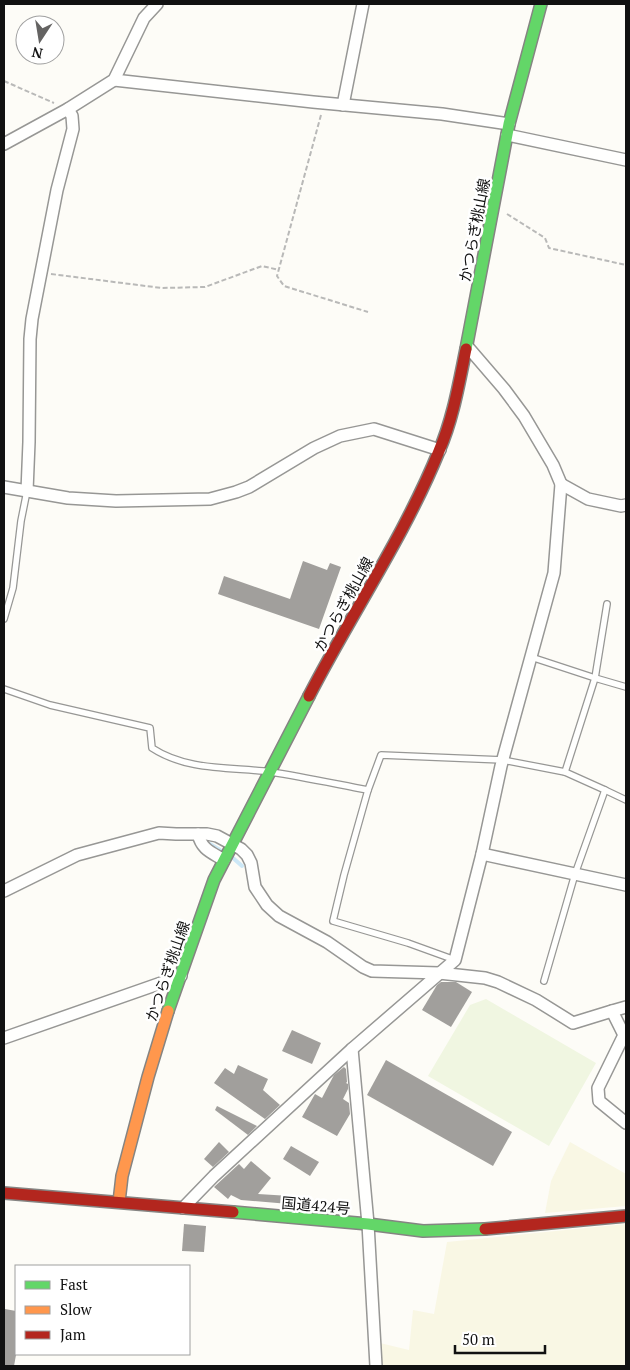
<svg xmlns="http://www.w3.org/2000/svg" width="630" height="1370" font-family="'PT Serif','Noto Sans JP',serif">
<style>
.farmland{fill:#f9f7e4}
.pitch{fill:#f0f6e1}
.lines{fill:none;stroke-linecap:round;stroke-linejoin:round}
.stream{stroke:#cde8f7;stroke-width:4}
.building{fill:#a19f9c}
.lane-casing{stroke:#979795;stroke-width:8}
.street-casing{stroke:#979795;stroke-width:14}
.fast-casing{stroke:#858482;stroke-width:14}
.slow-casing{stroke:#858482;stroke-width:14}
.jam-casing{stroke:#858482;stroke-width:14}
.path{stroke:#b9b9b8;stroke-width:2;stroke-dasharray:5 2.5;stroke-linecap:butt}
.lane{stroke:#fffffe;stroke-width:5.5}
.street{stroke:#fffffe;stroke-width:11}
.fast{stroke:#63d668;stroke-width:11}
.slow{stroke:#ff974d;stroke-width:11}
.jam{stroke:#b3261e;stroke-width:11}
.labels{text-anchor:middle;dominant-baseline:central;stroke-width:5;stroke-linejoin:round;paint-order:stroke}
.street-label{font-size:15px;fill:#111;stroke:#fff}
</style>
<rect width="100%" height="100%" fill="#fdfcf7"/>
<g class="farmland">
<polygon points="570,1142 626,1174 626,1206 545,1213 551,1181"/>
<polygon points="626,1224 626,1366 382,1366 380,1343 409,1350 413,1310 434,1314 447,1242"/>
</g>
<polygon class="pitch" points="486,999 596,1063 549,1146 428,1076 470,1005"/>
<g class="lines">
<g class="stream">
<polyline points="210,844 220,850"/>
<polyline points="233,858 242,866"/>
</g>
</g>
<g class="building">
<polygon points="303,561 327,570 330,563 341,567 319,629 218,594 224,576 290,599"/>
<polygon points="441,982 456,982 472,992 451,1027 422,1010 437,985"/>
<polygon points="292,1030 321,1043 312,1064 282,1051"/>
<polygon points="386,1060 512,1132 493,1166 367,1095"/>
<polygon points="238,1065 268,1079 263,1090 280,1105 265,1119 214,1083 225,1068 234,1074"/>
<polygon points="344,1067 346,1069 347,1082 346,1083 348,1084 348,1089 343,1099 349,1103 350,1114 337,1136 302,1117 315,1094 322,1098 334,1075"/>
<polygon points="217,1106 257,1126 248,1135 215,1110"/>
<polygon points="219,1142 229,1152 213,1167 204,1159"/>
<polygon points="291,1146 319,1162 310,1176 283,1159"/>
<polygon points="251,1161 271,1178 258,1194 290,1196 289,1204 241,1200 231,1195 228,1199 214,1187 239,1164 244,1169"/>
<polygon points="184,1224 206,1226 204,1252 182,1251"/>
<polygon points="5,1309 16,1311 16,1355 14,1366 4,1366 4,1316"/>
</g>
<g class="lines">
<g class="lane-casing">
<g id="lane">
<polyline points="4,619 13,588 21,521 27,491"/>
<polyline points="531,657 595,678 626,687"/>
<path d="M4,689L50,705L150,728L152,748C187,771 231,767 271,772C303,777 336,784 368,790L344,875L333,921L408,943L455,960"/>
<polyline points="565,772 595,678 607,604"/>
<polyline points="368,790 381,755 503,760 565,772 605,790 575,874 544,981"/>
<polyline points="605,790 626,800"/>
</g>
</g>
<g class="street-casing">
<g id="street">
<polyline points="114,80 313,102 442,114 509,124"/>
<polyline points="343,105 363,4"/>
<polyline points="507,135 626,160"/>
<polyline points="4,144 68,109 114,80 144,18 157,4"/>
<polyline points="561,484 588,499 621,506 626,505"/>
<polyline points="4,487 68,498 116,501 210,499 236,492 249,487 314,448 340,436 374,429 440,450"/>
<polyline points="27,491 29,442 30,339 32,319 57,190 73,129 72,116 68,109"/>
<path d="M198,834C202,850 211,852 224,860"/>
<polyline points="482,854 626,885"/>
<polyline points="4,891 77,855 159,833 176,834 207,834 217,836 241,849 247,855 251,863 255,887 267,905 279,916 327,942 363,967 372,971 439,973 485,978 498,982 536,1000 573,1023 612,1011 624,1035 598,1088 599,1101 626,1123"/>
<polyline points="612,1011 626,1007"/>
<polyline points="4,1038 181,976"/>
<polyline points="352,1049 368,1224 376,1366"/>
<polyline points="183,1208 214,1176 352,1049 455,960 482,854 501,766 554,573 561,484 553,465 524,416 504,389 467,346"/>
</g>
</g>
<g class="fast-casing">
<g id="fast">
<polyline points="466,349 509,124 541,4"/>
<polyline points="168,1011 214,880 309,696"/>
<polyline points="233,1212 368,1224 423,1231 485,1229"/>
</g>
</g>
<g class="slow-casing">
<polyline id="slow" points="119,1202 122,1176 148,1077 168,1011"/>
</g>
<g class="jam-casing">
<g id="jam">
<path d="M309,696C351,614 404,537 439,451C453,419 459,383 466,349"/>
<polyline points="4,1193 233,1212"/>
<polyline points="485,1229 626,1216"/>
</g>
</g>
<g class="path">
<polyline points="4,81 54,103"/>
<polyline points="321,115 277,276 284,286 368,312"/>
<polyline points="507,214 545,238 549,248 626,265"/>
<polyline points="51,274 162,288 205,287 262,266 279,270"/>
</g>
<use href="#lane" class="lane"/>
<use href="#street" class="street"/>
<use href="#fast" class="fast"/>
<use href="#slow" class="slow"/>
<use href="#jam" class="jam"/>
</g>
<g class="labels">
<g class="street-label">
<text transform="translate(474 230) rotate(-79)">かつらぎ桃山線</text>
<text transform="translate(343 604) rotate(-61)">かつらぎ桃山線</text>
<text transform="translate(167 971) rotate(-71)">かつらぎ桃山線</text>
<text transform="translate(316 1205) rotate(5)">国道424号</text>
</g>
</g>
<rect width="630" height="1370" fill="none" stroke="#111111" stroke-width="10"/>
<rect x="15" y="1265" width="175" height="90" fill="#ffffff" stroke="#a0a0a0"/>
<rect x="25" y="1281" width="25" height="8" fill="#63d668" stroke="#a0a0a0"/>
<text x="60" y="1290" font-size="15" fill="#111111">Fast</text>
<rect x="25" y="1306" width="25" height="8" fill="#ff974d" stroke="#a0a0a0"/>
<text x="60" y="1315" font-size="15" fill="#111111">Slow</text>
<rect x="25" y="1331" width="25" height="8" fill="#b3261e" stroke="#a0a0a0"/>
<text x="60" y="1340" font-size="15" fill="#111111">Jam</text>
<g transform="translate(40 40) rotate(192)"><circle r="24" fill="#ffffff" stroke="#a0a0a0"/>
<path d="M0-4L9 19L0 12L-9 19Z" fill="#646362"/>
<text y="-8" font-size="14" font-weight="bold" text-anchor="middle" fill="#111111">N</text>
</g>
<path d="M455 1345v8h90v-8" fill="none" stroke="#111111" stroke-width="2.5"/>
<text x="462" y="1345" font-size="15" fill="#111111" stroke="#ffffff" stroke-width="4" paint-order="stroke">50 m</text>
</svg>
